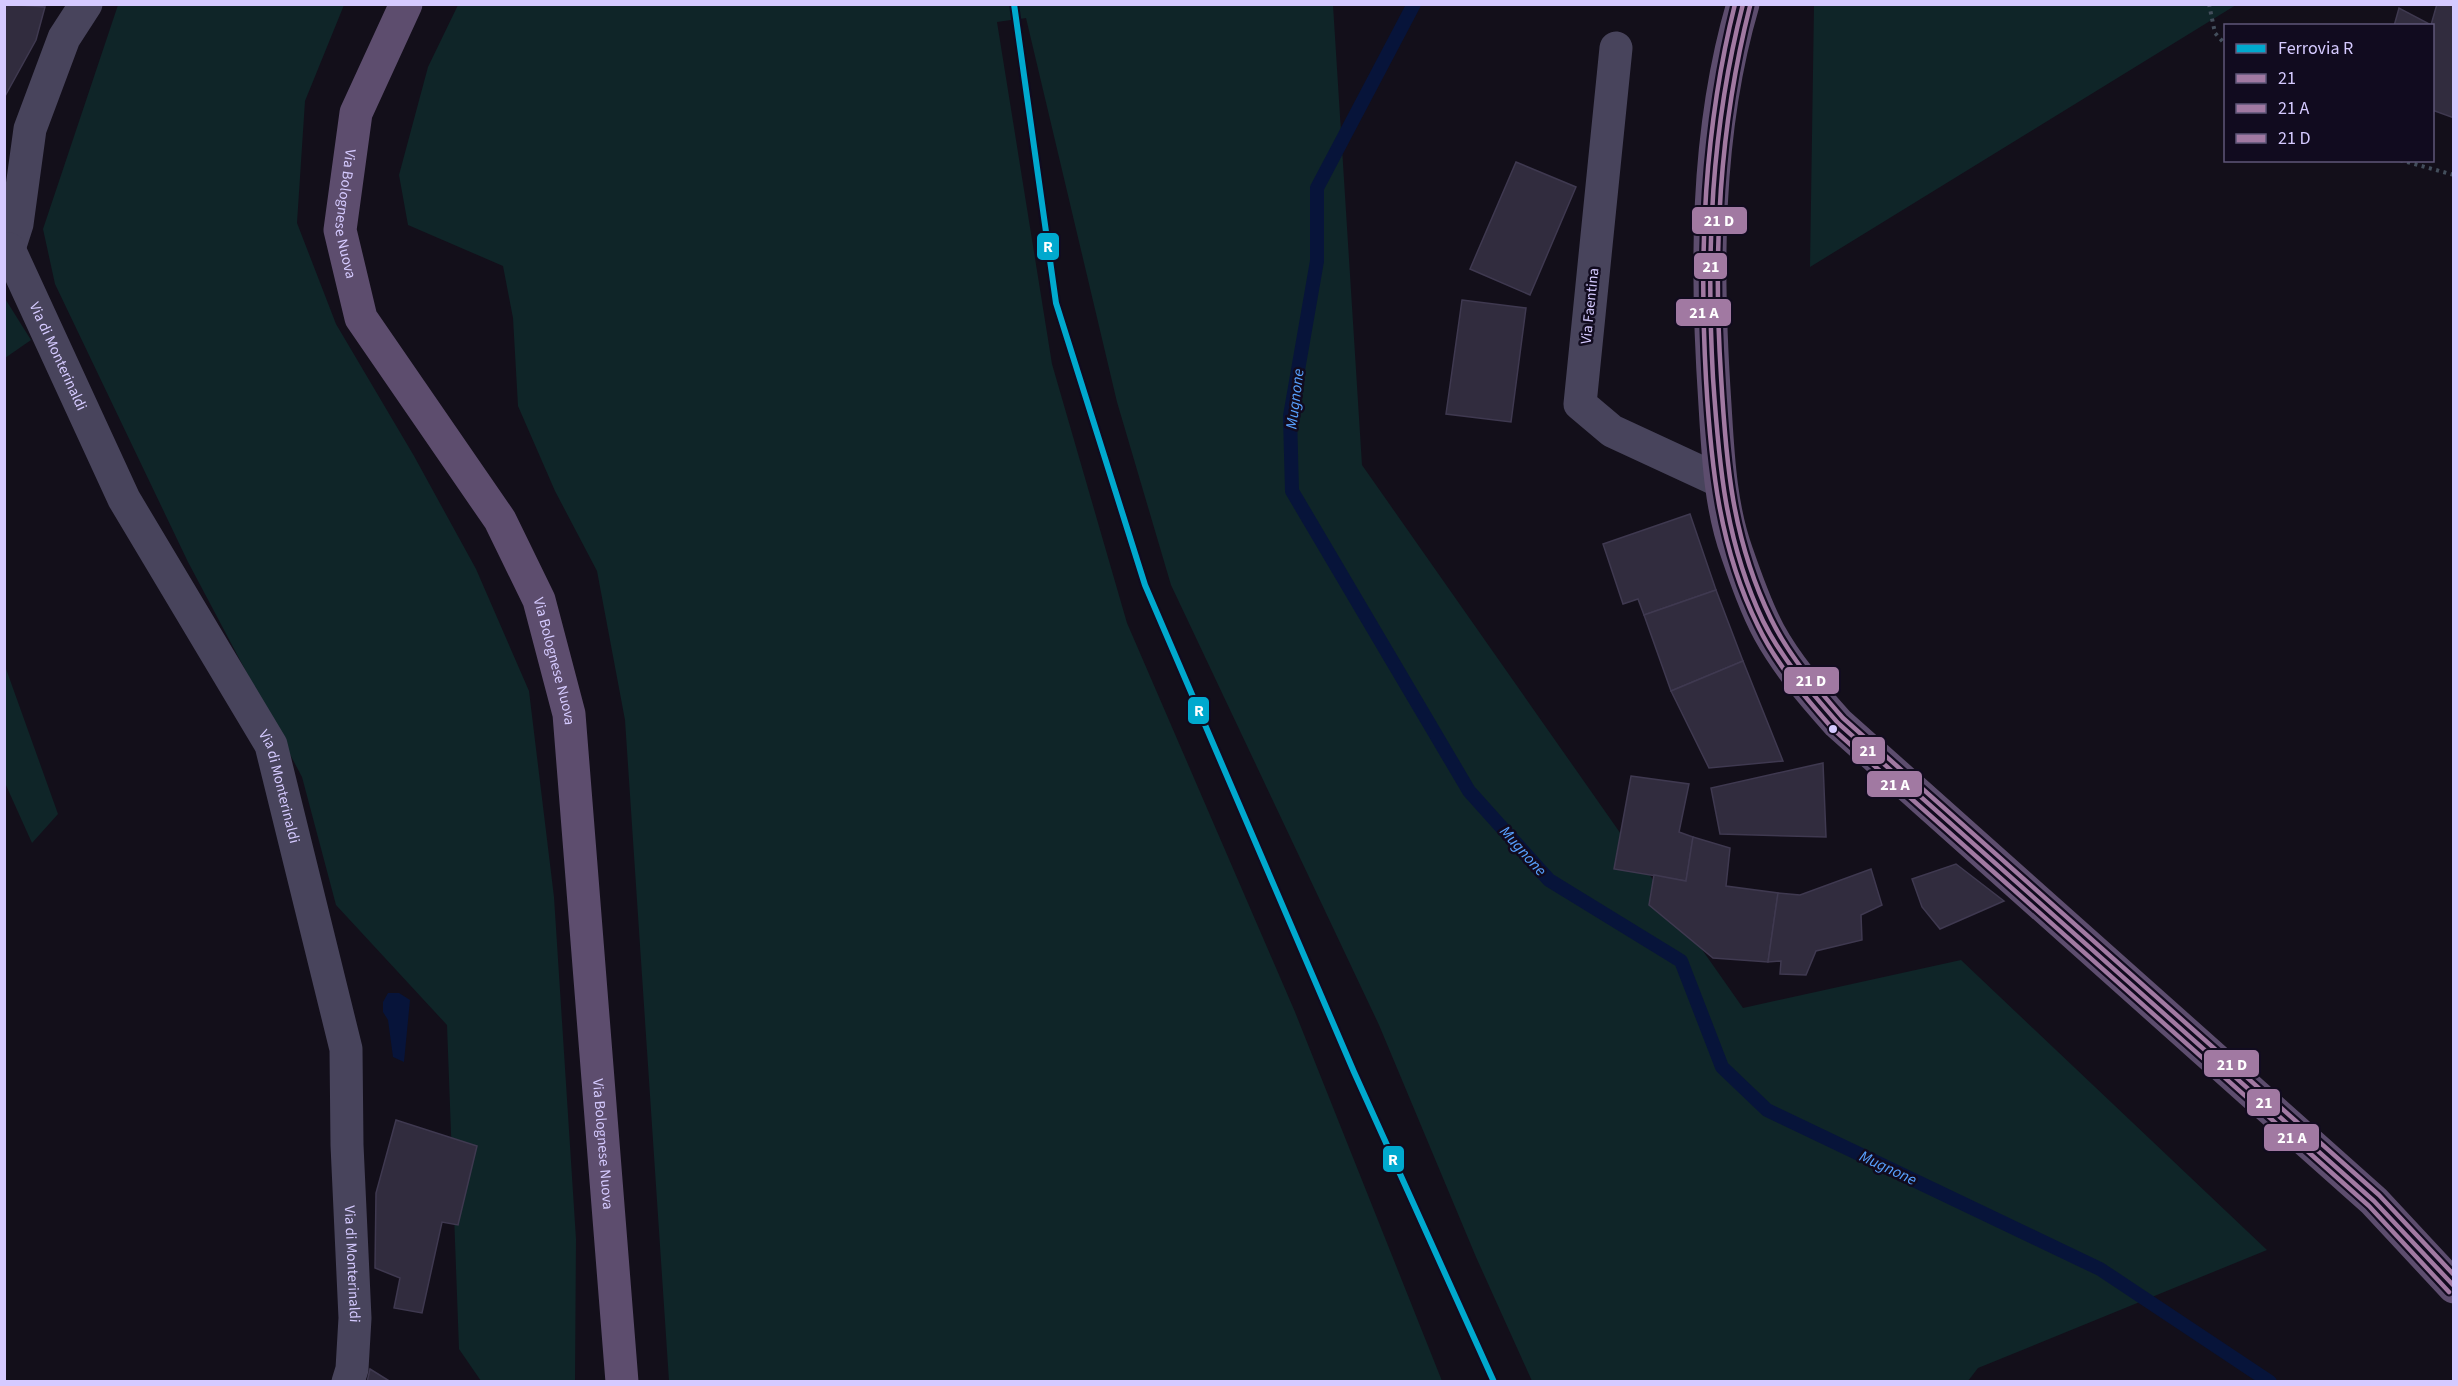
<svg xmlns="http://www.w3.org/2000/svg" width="2458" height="1386" font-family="'Source Sans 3',sans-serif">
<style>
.green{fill:#0f2528}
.water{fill:#07143a}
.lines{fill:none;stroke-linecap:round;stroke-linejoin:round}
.stream{stroke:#07143a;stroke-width:14}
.building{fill:#312c3e;stroke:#3f3950;stroke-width:1.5}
.path{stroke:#434e5c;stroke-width:4;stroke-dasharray:3 4.5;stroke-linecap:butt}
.street{stroke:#48445c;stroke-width:33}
.primary{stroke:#5d4d6e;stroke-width:33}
.bus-1-casing{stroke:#110b1f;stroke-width:9}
.bus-2-casing{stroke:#110b1f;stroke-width:9}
.bus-3-casing{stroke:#110b1f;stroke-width:9}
.bus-1{stroke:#a179a2;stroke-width:4.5}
.bus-2{stroke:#a179a2;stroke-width:4.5}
.bus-3{stroke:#a179a2;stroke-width:4.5}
.rail-1-casing{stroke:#110b1f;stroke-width:10}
.rail-1{stroke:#00a9ce;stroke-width:6}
.bus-dot{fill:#d5caff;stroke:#110b1f;stroke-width:2}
.labels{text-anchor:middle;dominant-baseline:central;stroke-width:5;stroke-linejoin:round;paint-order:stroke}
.street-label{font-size:15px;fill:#d5caff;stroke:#110b1f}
.water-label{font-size:16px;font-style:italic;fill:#58a1ff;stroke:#110b1f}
.line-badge{stroke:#110b1f;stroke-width:2}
.badge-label{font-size:16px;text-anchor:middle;font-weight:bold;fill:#fff}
</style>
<rect width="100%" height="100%" fill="#130f1a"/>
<g class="green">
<polygon points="118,5 344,5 305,101 297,223 336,324 414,456 476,569 529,691 554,897 576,1239 575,1381 481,1381 459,1349 447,1025 336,905 302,777 188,562 55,284 43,229"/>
<polygon points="458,5 1333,5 1362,465 1743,1008 1961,960 2267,1250 1978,1368 1968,1381 1532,1381 1476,1257 1379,1025 1171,585 1117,402 1026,18 997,22 1052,364 1127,623 1295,1012 1442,1381 669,1381 625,720 597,571 555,491 518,406 513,318 503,266 408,225 399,175 428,67"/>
<polygon points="1814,5 1814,4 2236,5 1810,267"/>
<polygon points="4,297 31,340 5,358 4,358"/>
<polygon points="5,666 58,814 32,843 5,783"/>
</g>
<polygon class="water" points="388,993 399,993 410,1000 404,1062 393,1057 388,1020 383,1012 383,1002"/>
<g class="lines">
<polyline class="stream" points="1414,4 1317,188 1317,261 1290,416 1292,491 1469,791 1549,880 1681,961 1722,1067 1767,1110 2100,1269 2270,1382"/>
</g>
<g class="building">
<polygon points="4,4 45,7 36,40 4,98"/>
<polygon points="2437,4 2454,4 2454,118 2432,110 2432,26 2394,26 2399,8 2431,25"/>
<polygon points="1516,162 1576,187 1530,295 1470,269"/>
<polygon points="1462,300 1526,308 1511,422 1446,414"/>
<polygon points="1690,514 1716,590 1644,615 1638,599 1623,604 1603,544"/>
<polygon points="1716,590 1743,661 1671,691 1644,615"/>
<polygon points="1743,661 1783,761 1709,768 1671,691"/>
<polygon points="1823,763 1826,837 1720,834 1711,788"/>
<polygon points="1631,776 1689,784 1679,832 1693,837 1686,881 1614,869"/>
<polygon points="1693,837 1730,848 1726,886 1778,893 1768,962 1713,958 1649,905 1654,875 1686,881"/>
<polygon points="1956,864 2004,901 1940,929 1922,907 1912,879"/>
<polygon points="1871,869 1882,905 1861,915 1862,940 1816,951 1806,975 1780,974 1781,961 1768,962 1778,893 1800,895"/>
<polygon points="396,1120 477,1146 458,1225 442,1222 422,1313 394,1308 400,1278 375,1268 376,1193"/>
<polygon points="370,1369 391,1382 367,1382"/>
</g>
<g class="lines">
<g class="path">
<polyline points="2209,4 2215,33 2226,45"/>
<polyline points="2400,160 2454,175"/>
</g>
<g class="street">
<polyline points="1616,48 1580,404 1612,431 1720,481"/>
<polyline points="4,249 9,249 17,224 30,129 64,38 86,4"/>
<path id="s1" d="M9,249L124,499L271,745L346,1049L347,1145L355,1318L352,1369L348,1382"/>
</g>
<g class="primary">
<path id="s2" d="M406,4L356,113L340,230L361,318L500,520L539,600L569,714L622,1382"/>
<path d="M1743,4C1705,133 1706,272 1715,405C1718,454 1720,506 1737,553C1746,579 1756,608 1769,632C1787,665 1813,695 1838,723L2374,1201L2454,1287"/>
</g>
<g class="bus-1-casing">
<path id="bus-1" d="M1743,4C1711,128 1706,251 1713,378C1719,465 1725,541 1763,621C1782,659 1810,691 1838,723L2374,1201L2454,1286"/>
</g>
<g class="bus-2-casing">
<path id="bus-2" d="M1735,4C1704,128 1699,252 1706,379C1711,466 1719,547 1758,626C1776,664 1805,697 1833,729L2369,1206L2449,1292"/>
</g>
<g class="bus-3-casing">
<path id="bus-3" d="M1750,6C1719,128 1713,250 1721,376C1726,463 1732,539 1771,619C1789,656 1816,687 1843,718L2379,1195L2454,1275"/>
</g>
<use href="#bus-1" class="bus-1"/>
<use href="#bus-2" class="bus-2"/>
<use href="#bus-3" class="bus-3"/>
<g class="rail-1-casing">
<polyline id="rail-1" points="1014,4 1056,303 1145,585 1354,1072 1494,1382"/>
</g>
<use href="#rail-1" class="rail-1"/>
</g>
<circle class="bus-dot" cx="1833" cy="729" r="5"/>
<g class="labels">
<g class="street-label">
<text stroke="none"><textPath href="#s2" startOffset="222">Via Bolognese Nuova</textPath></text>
<text transform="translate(1590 306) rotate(-84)">Via Faentina</text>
<text stroke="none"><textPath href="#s1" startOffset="118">Via di Monterinaldi</textPath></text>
<text stroke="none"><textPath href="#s2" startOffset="726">Via Bolognese Nuova</textPath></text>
<text stroke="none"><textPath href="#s1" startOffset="604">Via di Monterinaldi</textPath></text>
<text stroke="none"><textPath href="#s2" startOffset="1212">Via Bolognese Nuova</textPath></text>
<text stroke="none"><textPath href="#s1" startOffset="1090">Via di Monterinaldi</textPath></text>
</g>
<g class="water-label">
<text transform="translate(1295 399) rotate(-83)">Mugnone</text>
<text transform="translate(1523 851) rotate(48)">Mugnone</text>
<text transform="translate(1888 1168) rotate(25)">Mugnone</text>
</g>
</g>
<g class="line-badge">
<rect x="1691" y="206" width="57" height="29" rx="6" fill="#a179a2"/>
<rect x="1036" y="232" width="24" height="29" rx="6" fill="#00a9ce"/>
<rect x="1693" y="252" width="35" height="28" rx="6" fill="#a179a2"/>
<rect x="1675" y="298" width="57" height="29" rx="6" fill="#a179a2"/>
<rect x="1783" y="666" width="57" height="29" rx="6" fill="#a179a2"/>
<rect x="1187" y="696" width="23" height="29" rx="6" fill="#00a9ce"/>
<rect x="1851" y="736" width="35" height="29" rx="6" fill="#a179a2"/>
<rect x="1866" y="770" width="57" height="28" rx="6" fill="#a179a2"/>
<rect x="2203" y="1049" width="57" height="29" rx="6" fill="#a179a2"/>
<rect x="2246" y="1088" width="35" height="29" rx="6" fill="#a179a2"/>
<rect x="2263" y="1123" width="57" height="29" rx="6" fill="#a179a2"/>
<rect x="1382" y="1145" width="23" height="28" rx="6" fill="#00a9ce"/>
</g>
<g class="badge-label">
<text x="1719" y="226">21 D</text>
<text x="1048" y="252">R</text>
<text x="1711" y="272">21</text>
<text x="1704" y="318">21 A</text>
<text x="1811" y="686">21 D</text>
<text x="1199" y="716">R</text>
<text x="1868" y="756">21</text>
<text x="1895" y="790">21 A</text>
<text x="2232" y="1070">21 D</text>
<text x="2264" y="1108">21</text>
<text x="2292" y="1143">21 A</text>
<text x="1393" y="1165">R</text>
</g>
<rect width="2458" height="1386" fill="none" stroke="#d5caff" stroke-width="12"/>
<rect x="2224" y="24" width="210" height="138" fill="#110b1f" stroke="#5f5779" stroke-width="1.5"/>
<rect x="2236" y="44" width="30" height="9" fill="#00a9ce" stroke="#5f5779" stroke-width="1.5"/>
<text x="2278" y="54" font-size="18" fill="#d5caff">Ferrovia R</text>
<rect x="2236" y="74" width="30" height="9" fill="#a179a2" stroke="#5f5779" stroke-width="1.5"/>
<text x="2278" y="84" font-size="18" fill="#d5caff">21</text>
<rect x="2236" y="104" width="30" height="9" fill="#a179a2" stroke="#5f5779" stroke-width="1.5"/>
<text x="2278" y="114" font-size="18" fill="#d5caff">21 A</text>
<rect x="2236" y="134" width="30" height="9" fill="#a179a2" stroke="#5f5779" stroke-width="1.5"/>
<text x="2278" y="144" font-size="18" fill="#d5caff">21 D</text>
</svg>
